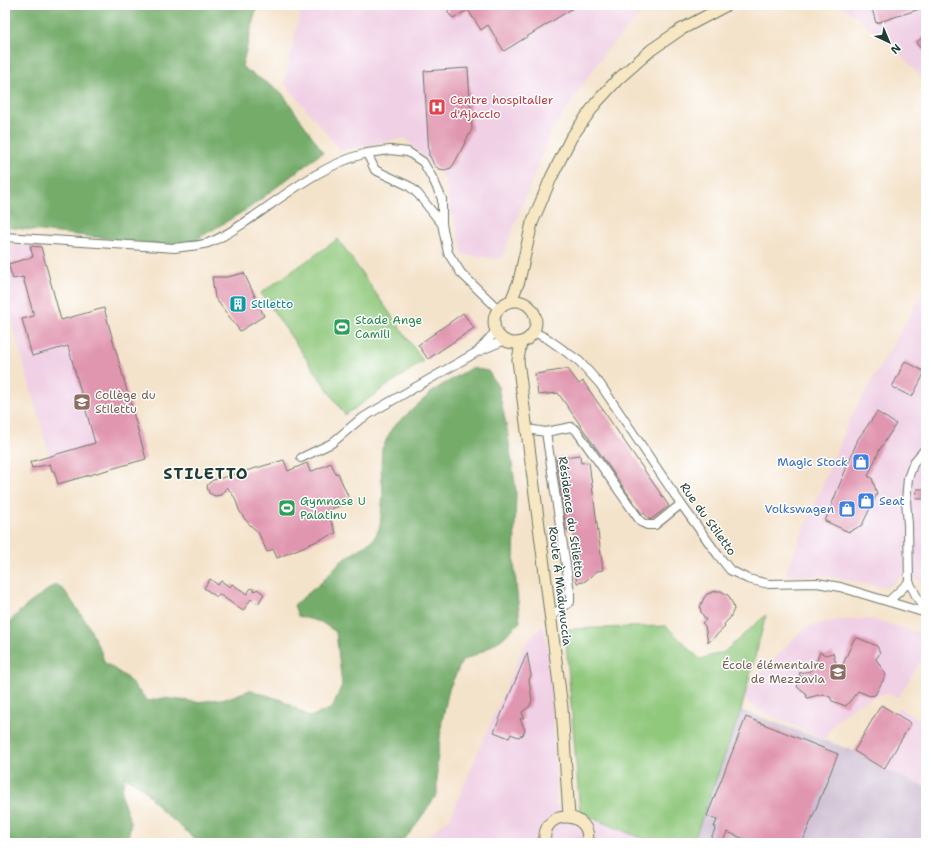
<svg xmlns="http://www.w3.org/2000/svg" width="931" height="848" font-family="'Shantell Sans',sans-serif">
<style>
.built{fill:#f0d0e5}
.industrial{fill:#cebed2}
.green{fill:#90c87b;stroke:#588258}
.forest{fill:#74ac6b;stroke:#4a7450}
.building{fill:#e196b0}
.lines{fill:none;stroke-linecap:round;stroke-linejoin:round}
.street-casing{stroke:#6a7769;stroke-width:10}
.secondary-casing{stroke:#6a7769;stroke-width:13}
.street{stroke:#fff;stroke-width:8}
.secondary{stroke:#f7e8c3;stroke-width:11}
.labels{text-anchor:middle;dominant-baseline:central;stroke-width:3;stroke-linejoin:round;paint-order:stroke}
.health-label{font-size:12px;fill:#be3a42;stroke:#fff;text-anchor:start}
.culture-label{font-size:12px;fill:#0d838f;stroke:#fff;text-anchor:start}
.leisure-label{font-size:12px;fill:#27864d;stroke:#fff;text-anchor:start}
.education-label{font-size:12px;fill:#785e54;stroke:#fff;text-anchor:start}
.shop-label{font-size:12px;fill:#366cbe;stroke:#fff;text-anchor:end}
.street-label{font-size:12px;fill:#1f3d34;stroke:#fff}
.district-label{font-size:16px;font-weight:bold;letter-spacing:1px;fill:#1f3d34;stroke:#fff}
</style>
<rect width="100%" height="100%" fill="#fff"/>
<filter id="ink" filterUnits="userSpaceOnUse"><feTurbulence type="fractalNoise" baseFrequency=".025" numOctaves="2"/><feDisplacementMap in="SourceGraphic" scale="8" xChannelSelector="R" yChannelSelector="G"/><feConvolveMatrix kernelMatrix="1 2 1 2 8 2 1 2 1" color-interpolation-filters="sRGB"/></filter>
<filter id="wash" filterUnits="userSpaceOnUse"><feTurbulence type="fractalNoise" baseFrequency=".012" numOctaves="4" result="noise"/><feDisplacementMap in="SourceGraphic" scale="16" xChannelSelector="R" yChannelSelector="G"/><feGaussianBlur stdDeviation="0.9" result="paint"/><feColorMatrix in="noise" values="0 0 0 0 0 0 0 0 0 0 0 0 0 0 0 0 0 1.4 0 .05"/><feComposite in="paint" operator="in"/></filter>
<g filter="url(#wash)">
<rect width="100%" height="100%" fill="#f4e3cb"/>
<g class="built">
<polygon points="302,5 649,5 606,51 551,132 501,259 463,255 443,177 405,138 341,151 284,82"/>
<polygon points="842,5 926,5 926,83 895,48"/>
<polygon points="41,245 61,320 104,308 146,459 58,484 18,345 5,296 5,246"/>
<polygon points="926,287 926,598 919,580 900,576 891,586 879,587 829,576 785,575 850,419"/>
<polygon points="872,619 926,635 926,652 899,697 885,693 858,704 839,718 824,739 756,709 745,699 745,691 795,637 808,626 837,620"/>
<polygon points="543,625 550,658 557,806 580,813 653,843 419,843 450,818 523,647"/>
<polygon points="881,705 895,713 898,707 926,724 926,774 922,785 884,769 854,751"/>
</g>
<polygon class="industrial" points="741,710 854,751 884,769 926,787 926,843 693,843"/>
<g class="green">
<polygon points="338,239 423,361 345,415 261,293"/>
<polygon points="766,615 741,710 693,843 653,843 580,813 565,629 666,626 700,659 724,652"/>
</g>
<g class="forest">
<polygon points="5,5 257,5 242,67 282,93 323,152 249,208 184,247 5,227"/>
<path d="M471,368L488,371L498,387L507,429L516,491L514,563L520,622L502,639L483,651L462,661L449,689L442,721L437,763V794L411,832L399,843H200L160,809L142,787L123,776L124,781L122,789V799L131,822L127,843H5V630C13,613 41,595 56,584L64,590L87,623L102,654L104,662L126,677L148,701L164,698L197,702L228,698L250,690L282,700L310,717L332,708L342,685L336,632L321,622L298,616L294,605L322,582L339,563L373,540L380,527L383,495L381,468L382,449L392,428L434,390Z"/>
</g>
<g id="blocks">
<g class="building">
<polygon points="444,5 578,5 504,51 488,25 481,30 468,10 453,18 447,12 449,10"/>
<polygon points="871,5 926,5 926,7 876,23"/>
<polygon points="926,34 926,54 916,43"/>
<polygon points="468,68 472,129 454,164 451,168 445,170 439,169 434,165 430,156 429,156 424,71"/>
<polygon points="30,246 41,247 61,320 104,308 146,459 58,484 54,471 52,471 50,464 32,468 30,462 95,443 68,346 32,356 22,319 34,316 23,277 13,279 8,264 33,257"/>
<polygon points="244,273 264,316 240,331 215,298 212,277 227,277"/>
<polygon points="463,313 474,328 428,359 418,345"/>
<polygon points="905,361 925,372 912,397 892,387"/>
<polygon points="568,369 579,384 583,381 669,506 650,520 644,513 642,514 558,393 538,395 535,374"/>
<polygon points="877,412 896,424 880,449 868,476 872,478 877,494 862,525 849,532 825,521 858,439"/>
<polygon points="580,455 581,463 589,462 603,570 597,571 584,582 577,583 573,556 577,556 573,529 566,530 556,458"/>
<polygon points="284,460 288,471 307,463 310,472 331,463 336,474 338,473 350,501 327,511 336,533 277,558 273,549 267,552 258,532 251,526 244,518 239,510 235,498 227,487 221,495 215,496 209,493 207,487 208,484 213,480 218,479"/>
<polygon points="917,489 926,489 926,499 916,499"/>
<polygon points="210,579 218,585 221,581 230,587 232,584 247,594 251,588 255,591 257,589 264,594 258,604 251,599 243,611 219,594 217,597 204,588"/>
<polygon points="716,591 721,591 729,596 733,605 734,609 730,618 724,624 725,627 708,643 705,626 702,623 706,620 701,612 700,607 704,598 707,594"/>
<polygon points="858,638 877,646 880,653 876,659 886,675 875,695 870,696 858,691 846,706 832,701 830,697 823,694 807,698 805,692 797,687 801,677 799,673 810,671 815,665 820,652 825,655 833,653 839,673 854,639"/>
<polygon points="527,653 531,675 529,680 532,700 530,706 522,712 524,718 520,719 525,730 523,735 518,737 511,734 509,738 494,732"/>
<polygon points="881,705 911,723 884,769 854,751"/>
<polygon points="746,717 838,754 802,843 755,843 727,832 722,843 709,843 716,827 714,827 717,820 707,816"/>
</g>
</g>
</g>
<g filter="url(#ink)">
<use href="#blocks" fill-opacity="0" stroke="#6a7769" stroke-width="1"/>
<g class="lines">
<g class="street-casing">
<g id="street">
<polyline points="442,224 418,194 409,186 375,170 367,153 390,150 408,152 423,162 434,181 442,199 442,224 448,253 461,273 498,309"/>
<path d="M5,237L175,248C186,246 198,246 208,243C225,237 239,226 253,217C289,192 324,164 367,153"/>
<polyline points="534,332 548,339 579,361 600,384 681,504 718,555 730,570 748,579 769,584 817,583 840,587 926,613"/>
<polyline points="479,350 496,331"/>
<polyline points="527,429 546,432 570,592 570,602 551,616"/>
<polyline points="546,432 571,427 576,430 641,522 647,525 655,525 681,504"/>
<polyline points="301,458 332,443 358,421 374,411 477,352 505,340"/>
<polyline points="889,601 909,582"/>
<polyline points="925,612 909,582 908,524 906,501 908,478 914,462 926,448"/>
</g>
</g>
<g class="secondary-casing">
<g id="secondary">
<circle cx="515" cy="322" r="21"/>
<polyline points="511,301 519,281 532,223 551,178 571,138 596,103 617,80 651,50 680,30 727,5"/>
<polyline points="521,342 518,360 562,708 569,816"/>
<path d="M545,843C540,806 595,811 587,843"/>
</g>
</g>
<use href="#street" class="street"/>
<use href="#secondary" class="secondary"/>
</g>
</g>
<defs>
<g id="hospital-square" transform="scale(0.9)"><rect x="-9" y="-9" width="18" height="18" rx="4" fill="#e0444e" stroke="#fff"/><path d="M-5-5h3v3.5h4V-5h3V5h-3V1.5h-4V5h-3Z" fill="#fff"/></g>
<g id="building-square" transform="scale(0.9)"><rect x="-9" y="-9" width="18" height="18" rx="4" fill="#0f9aa8" stroke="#fff"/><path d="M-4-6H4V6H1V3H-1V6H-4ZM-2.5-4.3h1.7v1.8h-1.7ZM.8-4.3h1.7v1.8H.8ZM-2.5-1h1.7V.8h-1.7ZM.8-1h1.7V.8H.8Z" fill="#fff"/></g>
<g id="stadium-square" transform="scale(0.9)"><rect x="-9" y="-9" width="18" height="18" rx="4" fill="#2e9e5b" stroke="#fff"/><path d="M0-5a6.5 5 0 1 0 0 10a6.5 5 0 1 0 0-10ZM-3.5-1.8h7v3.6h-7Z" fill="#fff"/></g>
<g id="school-square" transform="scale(0.9)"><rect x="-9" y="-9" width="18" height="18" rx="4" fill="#8d6e63" stroke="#fff"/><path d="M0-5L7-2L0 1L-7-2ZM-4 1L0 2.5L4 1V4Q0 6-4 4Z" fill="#fff"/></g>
<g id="shop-square" transform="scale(0.9)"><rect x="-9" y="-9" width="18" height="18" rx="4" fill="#3f7fe0" stroke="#fff"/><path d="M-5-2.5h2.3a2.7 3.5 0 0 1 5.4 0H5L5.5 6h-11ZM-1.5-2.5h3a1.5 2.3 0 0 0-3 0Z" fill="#fff"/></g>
</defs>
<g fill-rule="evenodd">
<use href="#hospital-square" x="437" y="107"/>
<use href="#building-square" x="238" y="304"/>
<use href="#stadium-square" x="342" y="327"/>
<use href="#school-square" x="82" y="402"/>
<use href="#shop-square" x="861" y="462"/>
<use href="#shop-square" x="866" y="501"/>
<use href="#stadium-square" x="287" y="508"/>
<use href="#shop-square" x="847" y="509"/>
<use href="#school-square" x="838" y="672"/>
</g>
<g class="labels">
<g class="health-label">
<text x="450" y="100">Centre hospitalier<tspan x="450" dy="14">d'Ajaccio</tspan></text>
</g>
<g class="culture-label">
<text x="251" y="304">Stiletto</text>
</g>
<g class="leisure-label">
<text x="355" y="320">Stade Ange<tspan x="355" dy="14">Camili</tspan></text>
<text x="300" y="501">Gymnase U<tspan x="300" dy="14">Palatinu</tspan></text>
</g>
<g class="education-label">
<text x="95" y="395">Collège du<tspan x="95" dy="14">Stilettu</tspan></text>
<text x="825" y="665" text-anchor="end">École élémentaire<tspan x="825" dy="14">de Mezzavia</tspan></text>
</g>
<g class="shop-label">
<text x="848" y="462">Magic Stock</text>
<text x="879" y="501" text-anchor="start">Seat</text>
<text x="834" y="509">Volkswagen</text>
</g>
<g class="street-label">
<text transform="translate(571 517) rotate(82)">Résidence du Stiletto</text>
<text transform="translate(708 519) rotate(54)">Rue du Stiletto</text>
<text transform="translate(560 586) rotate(83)">Route À Madunuccia</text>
</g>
<g class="district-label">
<text x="206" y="473">STILETTO</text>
</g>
</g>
<rect width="931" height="848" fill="none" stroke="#fff" stroke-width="20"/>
<g transform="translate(889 42) rotate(136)" stroke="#ffffff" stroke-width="3" paint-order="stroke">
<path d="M0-3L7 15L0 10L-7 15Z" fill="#1f3d34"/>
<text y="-6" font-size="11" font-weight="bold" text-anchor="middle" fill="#1f3d34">N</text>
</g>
</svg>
